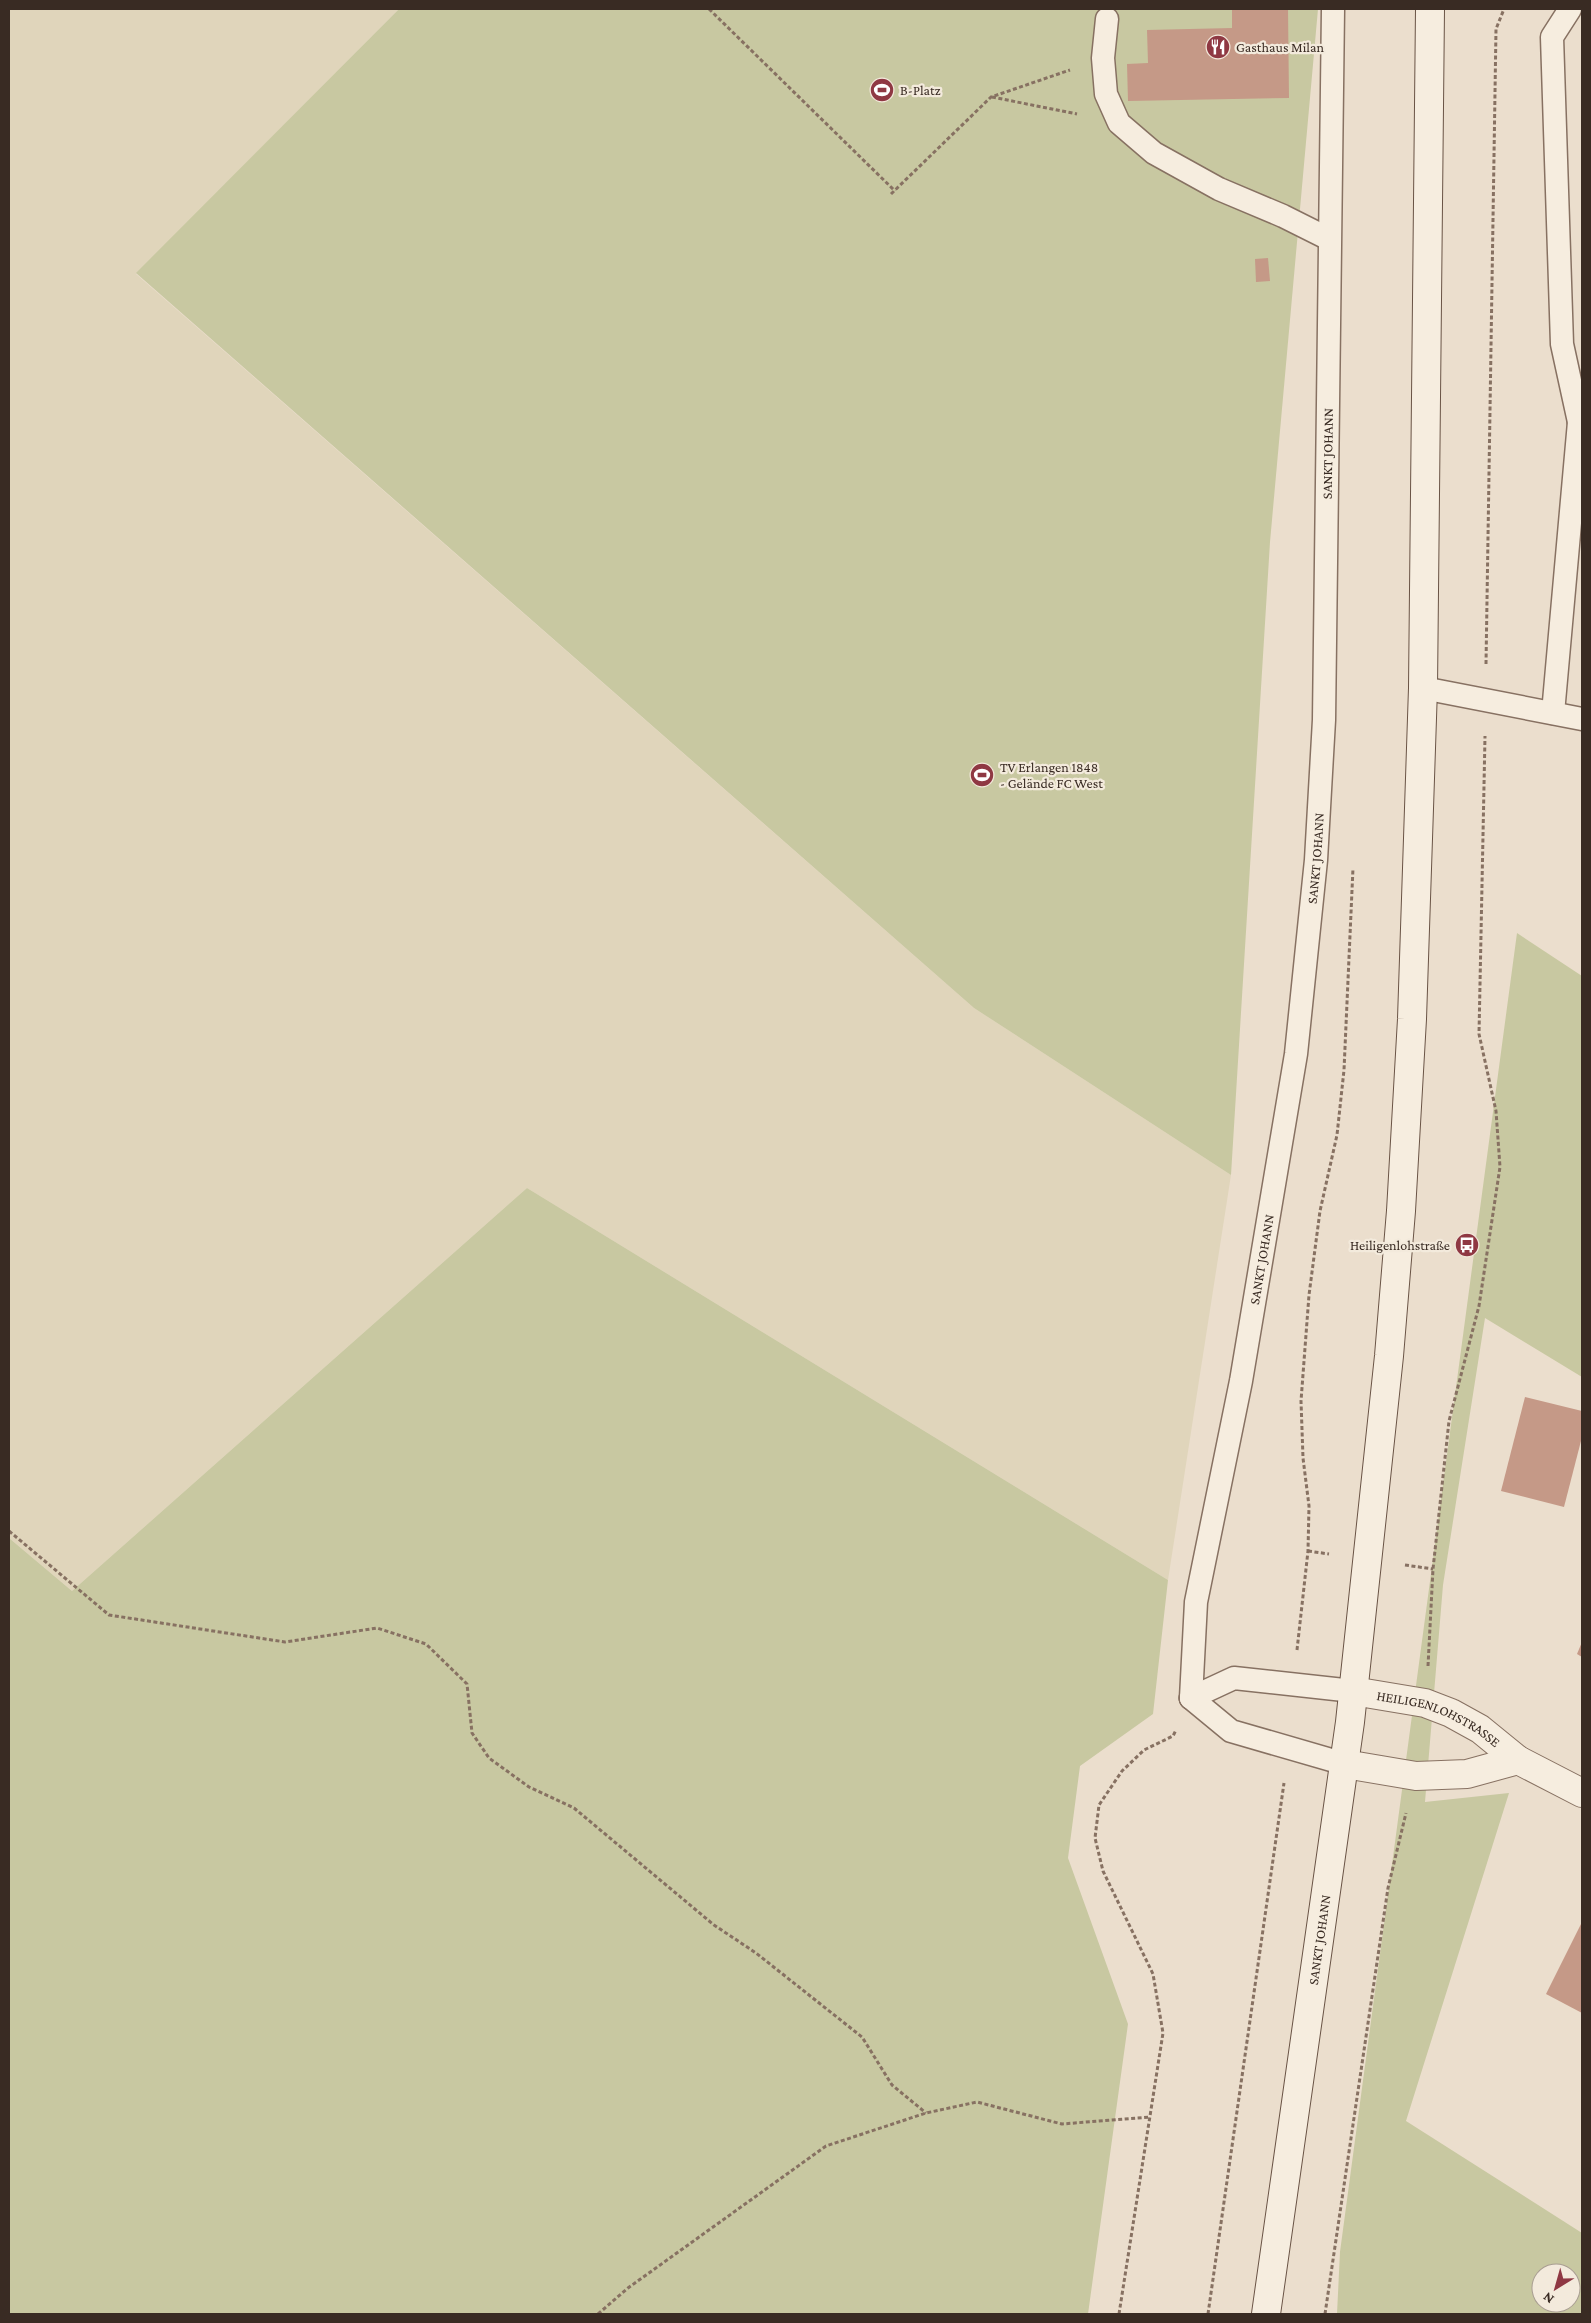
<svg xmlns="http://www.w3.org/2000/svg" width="1591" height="2323" font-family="'Crimson Pro',serif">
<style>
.farmland{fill:#e0d5bb}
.green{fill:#c8c8a1;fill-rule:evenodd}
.building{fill:#c59987}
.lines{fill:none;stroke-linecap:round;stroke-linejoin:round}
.lane-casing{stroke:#877162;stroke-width:25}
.street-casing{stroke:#877162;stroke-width:30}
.secondary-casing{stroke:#695345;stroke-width:30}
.path{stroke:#877162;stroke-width:3;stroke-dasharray:4 2.5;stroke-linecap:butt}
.lane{stroke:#f6eddf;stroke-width:22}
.street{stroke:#f6eddf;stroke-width:28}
.secondary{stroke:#f6eddf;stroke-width:28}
.labels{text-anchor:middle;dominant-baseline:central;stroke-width:4.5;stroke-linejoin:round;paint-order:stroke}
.poi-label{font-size:14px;fill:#392b23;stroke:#f3eadc;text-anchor:start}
.street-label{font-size:14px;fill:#392b23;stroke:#f3eadc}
</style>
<rect width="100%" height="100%" fill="#ebdecd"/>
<polygon class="farmland" points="9,9 399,9 136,274 974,1008 1231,1175 1168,1580 527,1188 72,1591 9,1538"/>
<g class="green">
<polygon points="399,9 1318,9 1270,542 1231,1175 974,1008 136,273"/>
<path d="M1517,933L1582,976V1377L1485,1318L1443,1585L1425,1802L1509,1793L1406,2121L1582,2233V2314H1337L1340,2252ZM1541,2273H1571V2303H1541Z"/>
<polygon points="527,1188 1168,1580 1153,1714 1080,1766 1068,1858 1128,2024 1088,2314 9,2314 9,1538 72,1591"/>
</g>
<g class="building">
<polygon points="1232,9 1288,9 1289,98 1128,101 1127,64 1148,63 1147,30 1232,28"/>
<polygon points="1268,258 1270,281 1256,282 1255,259"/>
<polygon points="1525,1397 1582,1411 1582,1437 1564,1507 1501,1491"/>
<polygon points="1582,1642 1582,1657 1577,1654"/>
<polygon points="1582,1922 1582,2013 1546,1994"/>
</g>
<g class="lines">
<g class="lane-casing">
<g id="lane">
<polyline points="1570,9 1552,37 1562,344 1579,422"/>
<polyline points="1107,19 1103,58 1106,94 1119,123 1154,153 1219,189 1283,216 1329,239"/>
<polyline points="1423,688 1582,719"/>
<polyline points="1553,713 1579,422 1582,420"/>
<path id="s1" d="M1191,1698L1196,1602L1241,1381L1296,1054L1316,860L1324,720L1333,9"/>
<polyline points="1191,1698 1231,1731 1345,1764"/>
<polyline points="1191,1698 1234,1678 1353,1691"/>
</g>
</g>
<g class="street-casing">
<g id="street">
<path id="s2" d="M1353,1691L1425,1703L1451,1713L1480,1729L1518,1760L1582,1793"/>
<polyline points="1345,1764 1416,1776 1467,1774 1518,1760"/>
</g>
</g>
<g class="secondary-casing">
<g id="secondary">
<path id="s3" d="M1266,2314L1350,1722L1389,1356L1401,1211L1412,1019L1423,688L1430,9"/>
</g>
</g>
<g class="path">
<polyline points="709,9 895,191"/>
<polyline points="992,97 1077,114"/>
<polyline points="891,194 991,97 1070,70"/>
<polyline points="1486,664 1496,29 1504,9"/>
<polyline points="9,1531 109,1615 285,1642 377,1628 426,1644 467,1684 472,1733 489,1758 529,1787 574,1808 714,1925 756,1953 862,2037 892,2085 926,2113"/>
<polyline points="1308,1551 1329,1554"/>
<polyline points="1405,1565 1433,1569"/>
<polyline points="1297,1650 1308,1551 1309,1506 1303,1458 1301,1401 1309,1295 1320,1211 1337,1135 1344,1070 1353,868"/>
<polyline points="1428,1666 1433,1569 1449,1421 1479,1306 1500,1167 1496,1111 1479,1034 1485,736"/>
<polyline points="598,2314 628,2288 826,2146 926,2113 977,2102 1062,2124 1150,2117"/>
<polyline points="1119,2314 1163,2033 1153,1974 1103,1871 1095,1838 1099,1805 1122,1771 1144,1750 1173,1736 1176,1730"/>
<polyline points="1208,2314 1284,1783"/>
<polyline points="1325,2314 1388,1888 1406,1813"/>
</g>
<use href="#lane" class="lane"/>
<use href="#street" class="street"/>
<use href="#secondary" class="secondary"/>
</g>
<defs>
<g id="restaurant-disc" transform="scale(1.25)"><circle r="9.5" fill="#8f3843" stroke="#f3eadc"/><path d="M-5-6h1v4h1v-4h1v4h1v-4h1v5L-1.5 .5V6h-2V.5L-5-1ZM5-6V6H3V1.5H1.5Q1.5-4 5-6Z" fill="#fff"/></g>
<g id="stadium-disc" transform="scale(1.25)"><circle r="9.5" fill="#8f3843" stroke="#f3eadc"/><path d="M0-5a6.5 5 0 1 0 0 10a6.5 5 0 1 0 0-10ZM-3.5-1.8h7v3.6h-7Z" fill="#fff"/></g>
<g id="bus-disc" transform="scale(1.25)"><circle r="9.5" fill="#8f3843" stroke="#f3eadc"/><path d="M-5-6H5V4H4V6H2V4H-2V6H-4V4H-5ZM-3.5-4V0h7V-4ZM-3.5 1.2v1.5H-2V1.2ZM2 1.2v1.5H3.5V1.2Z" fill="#fff"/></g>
</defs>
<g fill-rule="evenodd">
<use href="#restaurant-disc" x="1218" y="47"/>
<use href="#stadium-disc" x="882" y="90"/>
<use href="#stadium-disc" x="982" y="775"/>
<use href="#bus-disc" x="1467" y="1245"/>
</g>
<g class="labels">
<g class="poi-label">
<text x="1236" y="47">Gasthaus Milan</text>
<text x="900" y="90">B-Platz</text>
<text x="1000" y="767">TV Erlangen 1848<tspan x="1000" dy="16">- Gelände FC West</tspan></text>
<text x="1450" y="1245" text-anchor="end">Heiligenlohstraße</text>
</g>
<g class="street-label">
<text stroke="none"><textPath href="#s1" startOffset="1255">SANKT JOHANN</textPath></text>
<text stroke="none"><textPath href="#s1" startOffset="850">SANKT JOHANN</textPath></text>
<text stroke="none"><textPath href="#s1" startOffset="445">SANKT JOHANN</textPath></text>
<text stroke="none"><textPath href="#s2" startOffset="91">HEILIGENLOHSTRASSE</textPath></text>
<text stroke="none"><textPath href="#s3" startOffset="378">SANKT JOHANN</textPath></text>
</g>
</g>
<rect width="1591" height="2323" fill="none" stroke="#392b23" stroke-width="20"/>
<g transform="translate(1556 2288) rotate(217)"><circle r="24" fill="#f3eadc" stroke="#a99e92"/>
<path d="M0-4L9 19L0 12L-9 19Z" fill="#8f3843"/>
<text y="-8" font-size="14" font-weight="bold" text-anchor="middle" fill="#392b23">N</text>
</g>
</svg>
